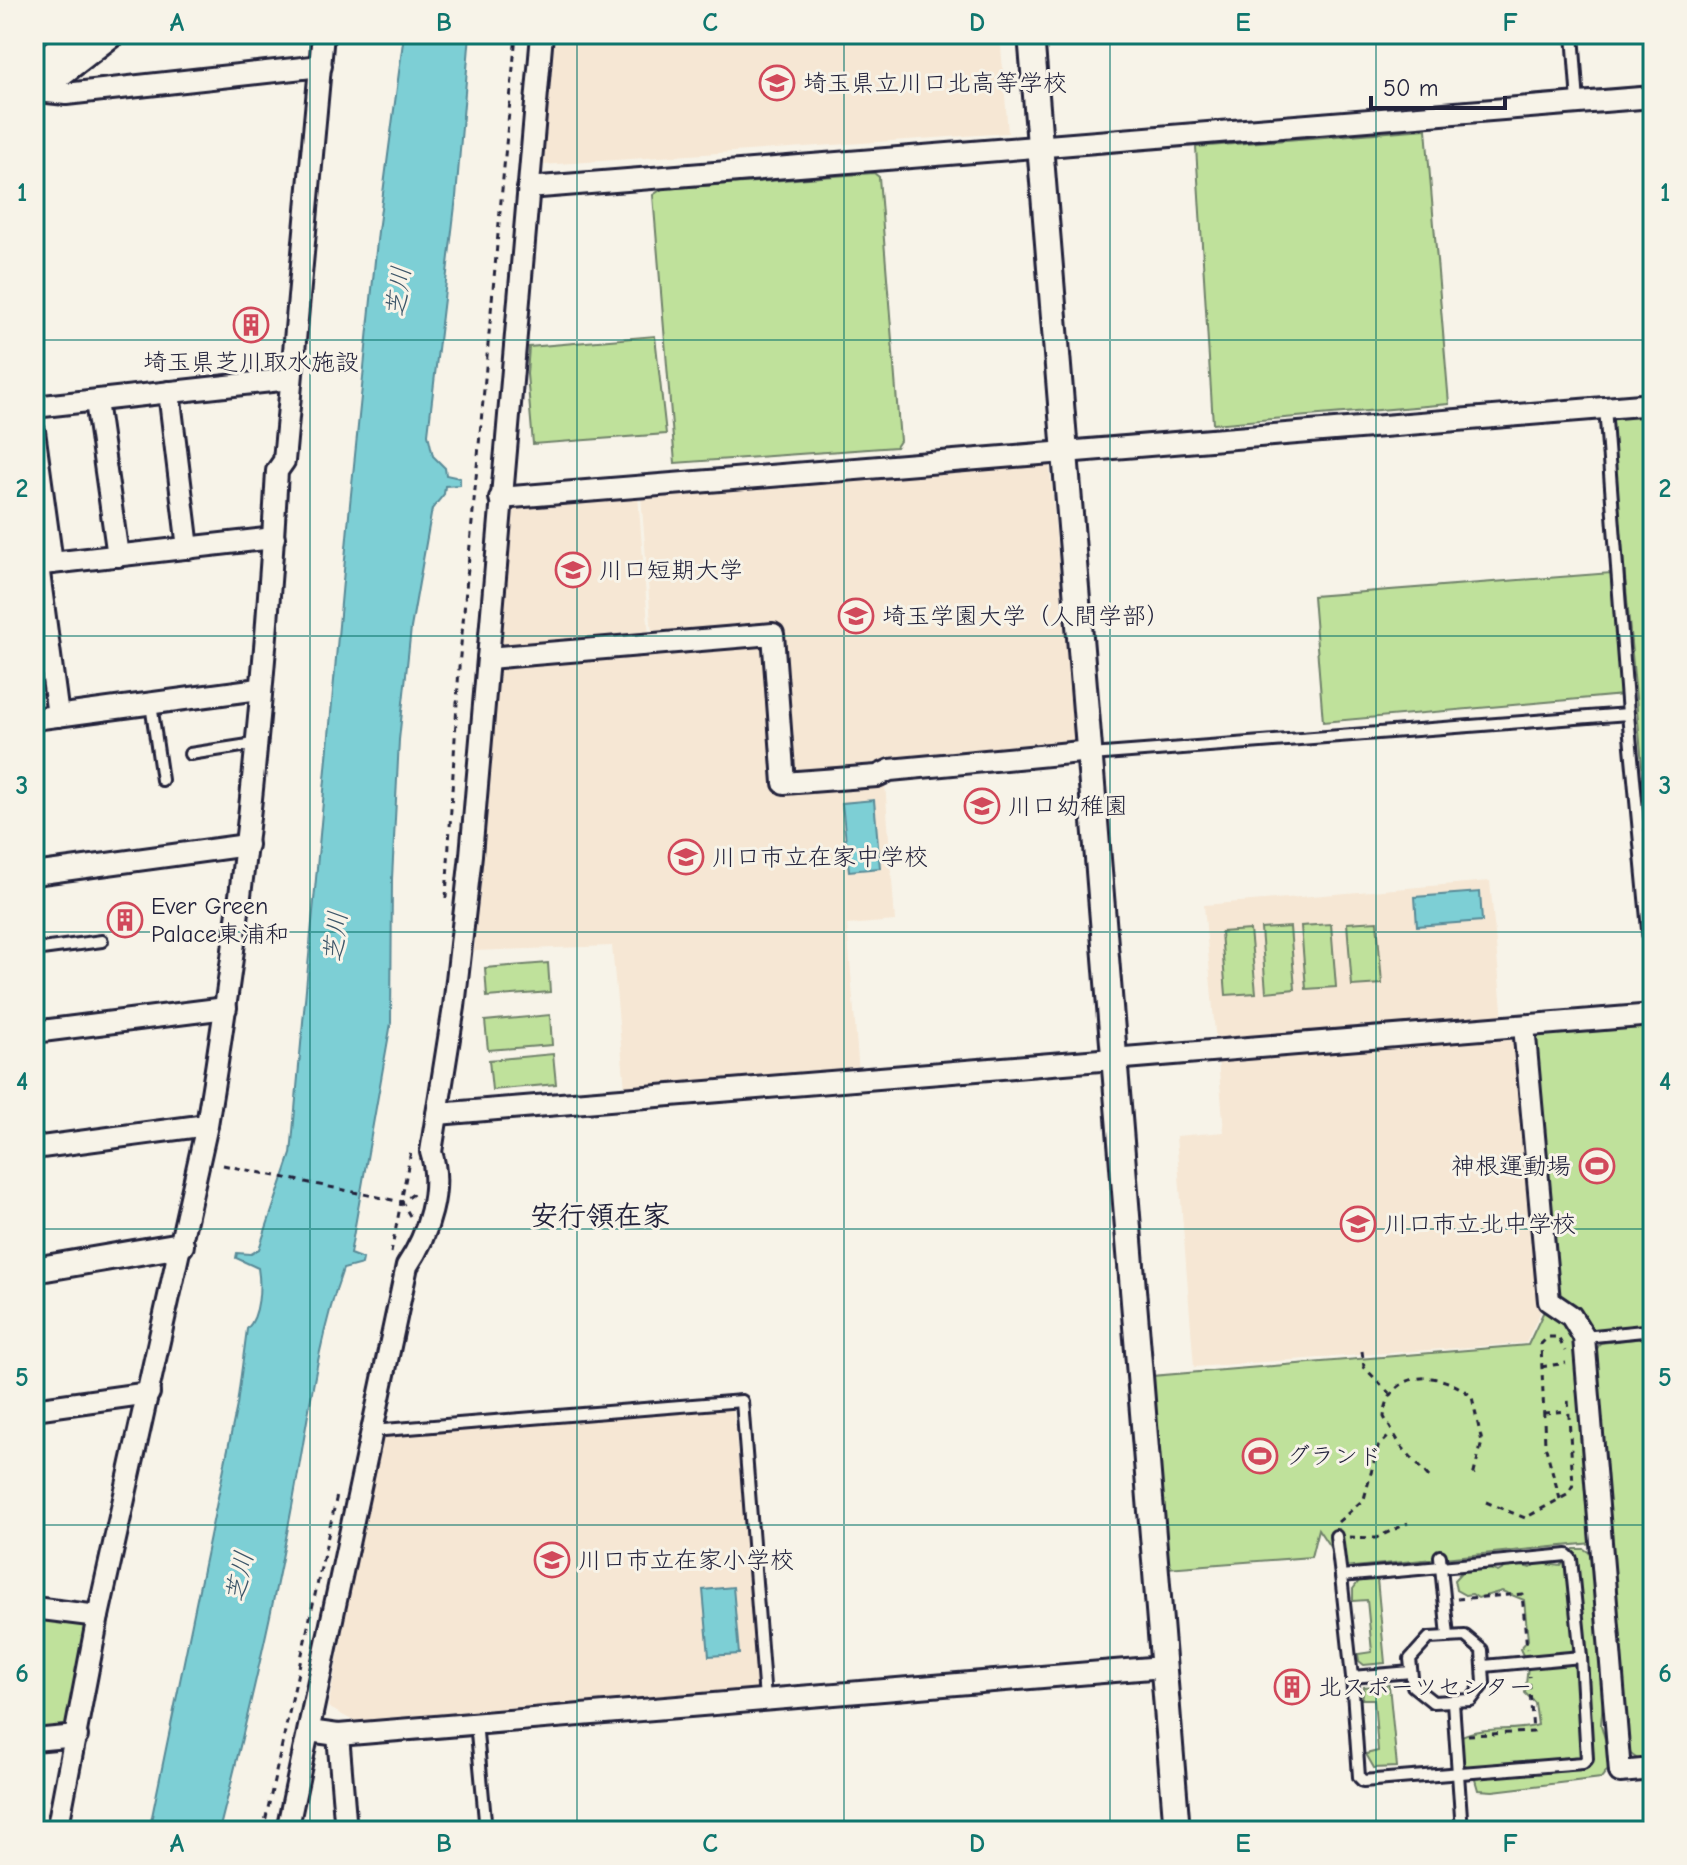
<svg xmlns="http://www.w3.org/2000/svg" width="1687" height="1865" font-family="'Comic Neue','Klee One',sans-serif">
<style>
.built{fill:#f6e7d4}
.green{fill:#bfe19b;stroke:#70826b;stroke-width:2}
.water{fill:#7dcfd5;stroke:#598a97;stroke-width:2}
.lines{fill:none;stroke-linecap:round;stroke-linejoin:round}
.service-casing{stroke:#22223b;stroke-width:16}
.minor-casing{stroke:#22223b;stroke-width:26}
.tertiary-casing{stroke:#22223b;stroke-width:30}
.path{stroke:#22223b;stroke-width:3;stroke-dasharray:6 6;stroke-linecap:butt}
.service{stroke:#f7f3e8;stroke-width:10}
.minor{stroke:#f7f3e8;stroke-width:20}
.tertiary{stroke:#f7f3e8;stroke-width:24}
.grid{fill:none;stroke:#0f766e;stroke-width:2;stroke-opacity:0.55}
.labels{text-anchor:middle;dominant-baseline:central;stroke-width:6;stroke-linejoin:round;paint-order:stroke}
.poi-label{font-size:24px;fill:#22223b;stroke:#f7f3e8;text-anchor:start}
.water-label{font-size:26px;font-style:italic;fill:#3d5669;stroke:#f7f3e8}
.quarter-label{font-size:28px;font-weight:bold;fill:#22223b;stroke:#f7f3e8}
.neatline{fill:none;stroke:#0f766e;stroke-width:3}
.grid-label{font-size:26px;text-anchor:middle;font-weight:bold;fill:#0f766e}
</style>
<rect width="100%" height="100%" fill="#f7f3e8"/>
<filter id="ink" filterUnits="userSpaceOnUse"><feTurbulence type="fractalNoise" baseFrequency=".0125" numOctaves="2"/><feDisplacementMap in="SourceGraphic" scale="16" xChannelSelector="R" yChannelSelector="G"/><feConvolveMatrix kernelMatrix="1 2 1 2 8 2 1 2 1" color-interpolation-filters="sRGB"/></filter>
<g filter="url(#ink)">
<g class="built">
<polygon points="555,34 1000,34 1008,133 543,165"/>
<polygon points="1049,459 1075,741 1070,747 790,775 779,626 652,635 641,495"/>
<polygon points="638,495 649,636 495,649 508,504"/>
<polygon points="762,642 767,648 778,792 885,783 895,921 847,925 859,1073 625,1089 612,946 474,951 494,667"/>
<polygon points="1490,881 1503,1020 1216,1044 1204,905"/>
<polygon points="1517,1034 1540,1313 1526,1343 1194,1367 1176,1136 1224,1132 1218,1059"/>
<polygon points="733,1408 760,1685 750,1693 357,1723 328,1707 381,1436"/>
</g>
<g class="green">
<polygon points="1426,129 1449,404 1213,424 1196,147"/>
<polygon points="874,173 879,177 900,441 896,447 675,463 653,195 662,189"/>
<polygon points="655,336 666,434 533,444 527,374 529,347"/>
<polygon points="1653,409 1653,885 1610,412"/>
<polygon points="1611,573 1623,695 1323,722 1313,596"/>
<polygon points="1377,921 1382,984 1352,986 1347,923"/>
<polygon points="1331,924 1336,987 1306,989 1301,926"/>
<polygon points="1290,927 1295,989 1266,992 1261,929"/>
<polygon points="1250,930 1256,993 1226,995 1221,932"/>
<polygon points="548,963 550,992 487,997 485,968"/>
<polygon points="550,1015 552,1045 488,1050 485,1021"/>
<polygon points="1653,1022 1653,1324 1592,1330 1578,1310 1553,1290 1528,1042 1541,1031"/>
<polygon points="553,1054 556,1084 492,1090 489,1060"/>
<polygon points="1544,1311 1574,1330 1592,1543 1344,1568 1318,1529 1311,1557 1167,1568 1152,1376 1528,1345"/>
<polygon points="1653,1337 1653,1760 1640,1761 1628,1752 1595,1353 1600,1343"/>
<path d="M1574,1549H1584L1594,1556L1603,1700L1601,1725L1612,1764L1601,1778L1493,1791L1478,1790L1472,1769L1462,1763L1460,1737C1483,1725 1513,1733 1538,1725L1535,1703L1525,1693L1528,1666L1520,1649L1528,1640L1524,1600L1502,1591L1478,1598L1472,1594L1465,1595L1456,1590L1454,1580L1466,1567L1482,1566L1498,1572L1512,1564L1531,1568L1538,1563L1561,1566Z"/>
<polygon points="1377,1579 1385,1663 1364,1665 1359,1661 1358,1654 1372,1652 1367,1600 1353,1601 1353,1589 1359,1581"/>
<polygon points="34,1617 83,1623 89,1633 70,1722 59,1734 34,1736"/>
<polygon points="1389,1685 1397,1767 1374,1768 1366,1754 1378,1751 1374,1699 1362,1699 1364,1687"/>
</g>
<g class="water">
<path d="M404,34H470L456,197L428,434L433,456L445,468L446,475L460,478V485L445,486L444,494L432,509L411,628L399,740L392,879L391,1023L350,1254L363,1259L362,1264L343,1269C315,1347 307,1430 291,1512C271,1619 246,1725 219,1831H149L237,1405L247,1329C260,1316 261,1286 258,1268L236,1258L237,1253L251,1254L259,1249L291,1154L350,504L378,231Z"/>
<polygon points="874,800 880,868 849,871 842,803"/>
<polygon points="1480,892 1482,921 1417,926 1415,897"/>
<polygon points="733,1587 739,1654 709,1656 703,1590"/>
</g>
<g class="lines">
<g class="service-casing">
<g id="service">
<polyline points="1573,34 1578,103"/>
<polyline points="1605,407 1628,714"/>
<polyline points="151,704 162,780"/>
<polyline points="190,754 255,744"/>
<polyline points="1091,755 1628,714 1653,984"/>
<polyline points="34,950 102,941"/>
<polyline points="1584,1337 1653,1330"/>
<polyline points="372,1431 742,1401 765,1699"/>
<polyline points="34,1495 36,1478"/>
<polyline points="1336,1536 1341,1576"/>
<polyline points="1440,1556 1441,1567 1567,1555 1571,1559 1581,1657 1484,1666"/>
<polygon points="1465,1636 1482,1650 1484,1683 1471,1700 1433,1702 1413,1686 1410,1659 1429,1638"/>
<polyline points="1411,1672 1352,1677 1341,1576 1441,1567 1448,1636"/>
<polyline points="1352,1677 1359,1777 1363,1781 1583,1763 1587,1759 1581,1657"/>
<polyline points="1453,1702 1462,1831"/>
<polyline points="476,1722 486,1831"/>
</g>
</g>
<g class="minor-casing">
<g id="minor">
<polyline points="38,91 66,94 321,66"/>
<polyline points="528,188 1653,97"/>
<polyline points="169,392 188,548"/>
<polyline points="96,401 118,556"/>
<polyline points="34,407 290,379"/>
<polyline points="34,431 52,563"/>
<polyline points="500,498 1653,404"/>
<polyline points="34,565 274,538"/>
<polyline points="38,565 58,716"/>
<polyline points="488,658 773,634 784,783 877,776 890,770 1091,751"/>
<polyline points="34,719 259,689"/>
<polyline points="34,874 247,845"/>
<polyline points="1524,1026 1549,1301 1571,1316 1584,1337 1620,1772 1653,1769"/>
<polyline points="34,1032 226,1008"/>
<polyline points="437,1114 1653,1015"/>
<polyline points="34,1148 207,1125"/>
<polyline points="34,1409 149,1393"/>
<polyline points="34,1608 98,1616"/>
<polyline points="309,1731 338,1735 1163,1667"/>
<polyline points="338,1735 346,1831"/>
<polyline points="34,1740 77,1736"/>
<path d="M57,1831L98,1616L207,1125C243,909 265,690 277,471L284,461L323,34"/>
<path d="M287,1831L407,1266C428,1235 443,1189 431,1152L454,1007L471,855L542,34"/>
</g>
</g>
<g class="tertiary-casing">
<g id="tertiary">
<polyline points="1031,34 1177,1831"/>
<polyline points="34,67 78,34"/>
<polyline points="34,94 112,34"/>
<polyline points="34,1270 181,1245"/>
</g>
</g>
<g class="path">
<polyline points="446,898 459,667 516,34"/>
<polyline points="223,1165 402,1202"/>
<polyline points="410,1216 402,1202 415,1193"/>
<polyline points="391,1253 411,1151"/>
<polyline points="1362,1351 1364,1367 1390,1394"/>
<polyline points="1541,1367 1566,1363"/>
<polyline points="1544,1413 1568,1411"/>
<path d="M1429,1477L1401,1446L1384,1417C1389,1367 1443,1370 1472,1397L1482,1442L1473,1477"/>
<polyline points="1560,1499 1545,1445 1541,1344 1548,1337 1558,1337 1565,1351"/>
<polyline points="1486,1502 1525,1518 1567,1495 1573,1485 1568,1399"/>
<polyline points="1338,1522 1364,1499 1378,1447 1391,1434"/>
<polyline points="1349,1537 1376,1538 1408,1523"/>
<polyline points="1457,1599 1522,1594 1527,1649"/>
<polyline points="1468,1735 1533,1732 1529,1676"/>
<polyline points="263,1831 337,1495"/>
</g>
<use href="#service" class="service"/>
<use href="#minor" class="minor"/>
<use href="#tertiary" class="tertiary"/>
</g>
</g>
<path class="grid" d="M310,34V1831M577,34V1831M844,34V1831M1110,34V1831M1376,34V1831M34,340H1653M34,636H1653M34,932H1653M34,1229H1653M34,1525H1653"/>
<defs>
<g id="school-ring" transform="scale(1.8)"><circle r="9.5" fill="#f7f3e8" stroke="#d1495b" stroke-width="1.5"/><path d="M0-5L7-2L0 1L-7-2ZM-4 1L0 2.5L4 1V4Q0 6-4 4Z" fill="#d1495b"/></g>
<g id="building-ring" transform="scale(1.8)"><circle r="9.5" fill="#f7f3e8" stroke="#d1495b" stroke-width="1.5"/><path d="M-4-6H4V6H1V3H-1V6H-4ZM-2.5-4.3h1.7v1.8h-1.7ZM.8-4.3h1.7v1.8H.8ZM-2.5-1h1.7V.8h-1.7ZM.8-1h1.7V.8H.8Z" fill="#d1495b"/></g>
<g id="university-ring" transform="scale(1.8)"><circle r="9.5" fill="#f7f3e8" stroke="#d1495b" stroke-width="1.5"/><path d="M0-5L7-2L0 1L-7-2ZM-4 1L0 2.5L4 1V4Q0 6-4 4Z" fill="#d1495b"/></g>
<g id="stadium-ring" transform="scale(1.8)"><circle r="9.5" fill="#f7f3e8" stroke="#d1495b" stroke-width="1.5"/><path d="M0-5a6.5 5 0 1 0 0 10a6.5 5 0 1 0 0-10ZM-3.5-1.8h7v3.6h-7Z" fill="#d1495b"/></g>
</defs>
<g fill-rule="evenodd">
<use href="#school-ring" x="777" y="83"/>
<use href="#building-ring" x="251" y="325"/>
<use href="#university-ring" x="573" y="570"/>
<use href="#university-ring" x="856" y="616"/>
<use href="#school-ring" x="982" y="806"/>
<use href="#school-ring" x="686" y="857"/>
<use href="#building-ring" x="125" y="920"/>
<use href="#stadium-ring" x="1597" y="1166"/>
<use href="#school-ring" x="1358" y="1224"/>
<use href="#stadium-ring" x="1260" y="1456"/>
<use href="#school-ring" x="552" y="1560"/>
<use href="#building-ring" x="1292" y="1687"/>
</g>
<g class="labels">
<g class="poi-label">
<text x="803" y="83">埼玉県立川口北高等学校</text>
<text x="251" y="362" text-anchor="middle">埼玉県芝川取水施設</text>
<text x="599" y="570">川口短期大学</text>
<text x="882" y="616">埼玉学園大学（人間学部）</text>
<text x="1008" y="806">川口幼稚園</text>
<text x="712" y="857">川口市立在家中学校</text>
<text x="151" y="906">Ever Green<tspan x="151" dy="28">Palace東浦和</tspan></text>
<text x="1571" y="1166" text-anchor="end">神根運動場</text>
<text x="1384" y="1224">川口市立北中学校</text>
<text x="1286" y="1456">グランド</text>
<text x="578" y="1560">川口市立在家小学校</text>
<text x="1318" y="1687">北スポーツセンター</text>
</g>
<g class="water-label">
<text transform="translate(399 292) rotate(-83)">芝川</text>
<text transform="translate(336 937) rotate(-84)">芝川</text>
<text transform="translate(240 1577) rotate(-78)">芝川</text>
</g>
<g class="quarter-label">
<text x="600" y="1216">安行領在家</text>
</g>
</g>
<rect width="1687" height="1865" fill="none" stroke="#f7f3e8" stroke-width="88"/>
<path d="M1371 96v12h134v-12" fill="none" stroke="#22223b" stroke-width="4"/>
<text x="1383" y="96" font-size="24" fill="#22223b" stroke="#f7f3e8" stroke-width="6" paint-order="stroke">50 m</text>
<rect x="44" y="44" width="1599" height="1777" class="neatline"/>
<g class="grid-label">
<text x="177" y="31">A</text>
<text x="444" y="31">B</text>
<text x="710" y="31">C</text>
<text x="977" y="31">D</text>
<text x="1243" y="31">E</text>
<text x="1510" y="31">F</text>
<text x="22" y="201">1</text>
<text x="1665" y="201">1</text>
<text x="22" y="497">2</text>
<text x="1665" y="497">2</text>
<text x="22" y="794">3</text>
<text x="1665" y="794">3</text>
<text x="22" y="1090">4</text>
<text x="1665" y="1090">4</text>
<text x="22" y="1386">5</text>
<text x="1665" y="1386">5</text>
<text x="22" y="1682">6</text>
<text x="1665" y="1682">6</text>
<text x="177" y="1852">A</text>
<text x="444" y="1852">B</text>
<text x="710" y="1852">C</text>
<text x="977" y="1852">D</text>
<text x="1243" y="1852">E</text>
<text x="1510" y="1852">F</text>
</g>
</svg>
